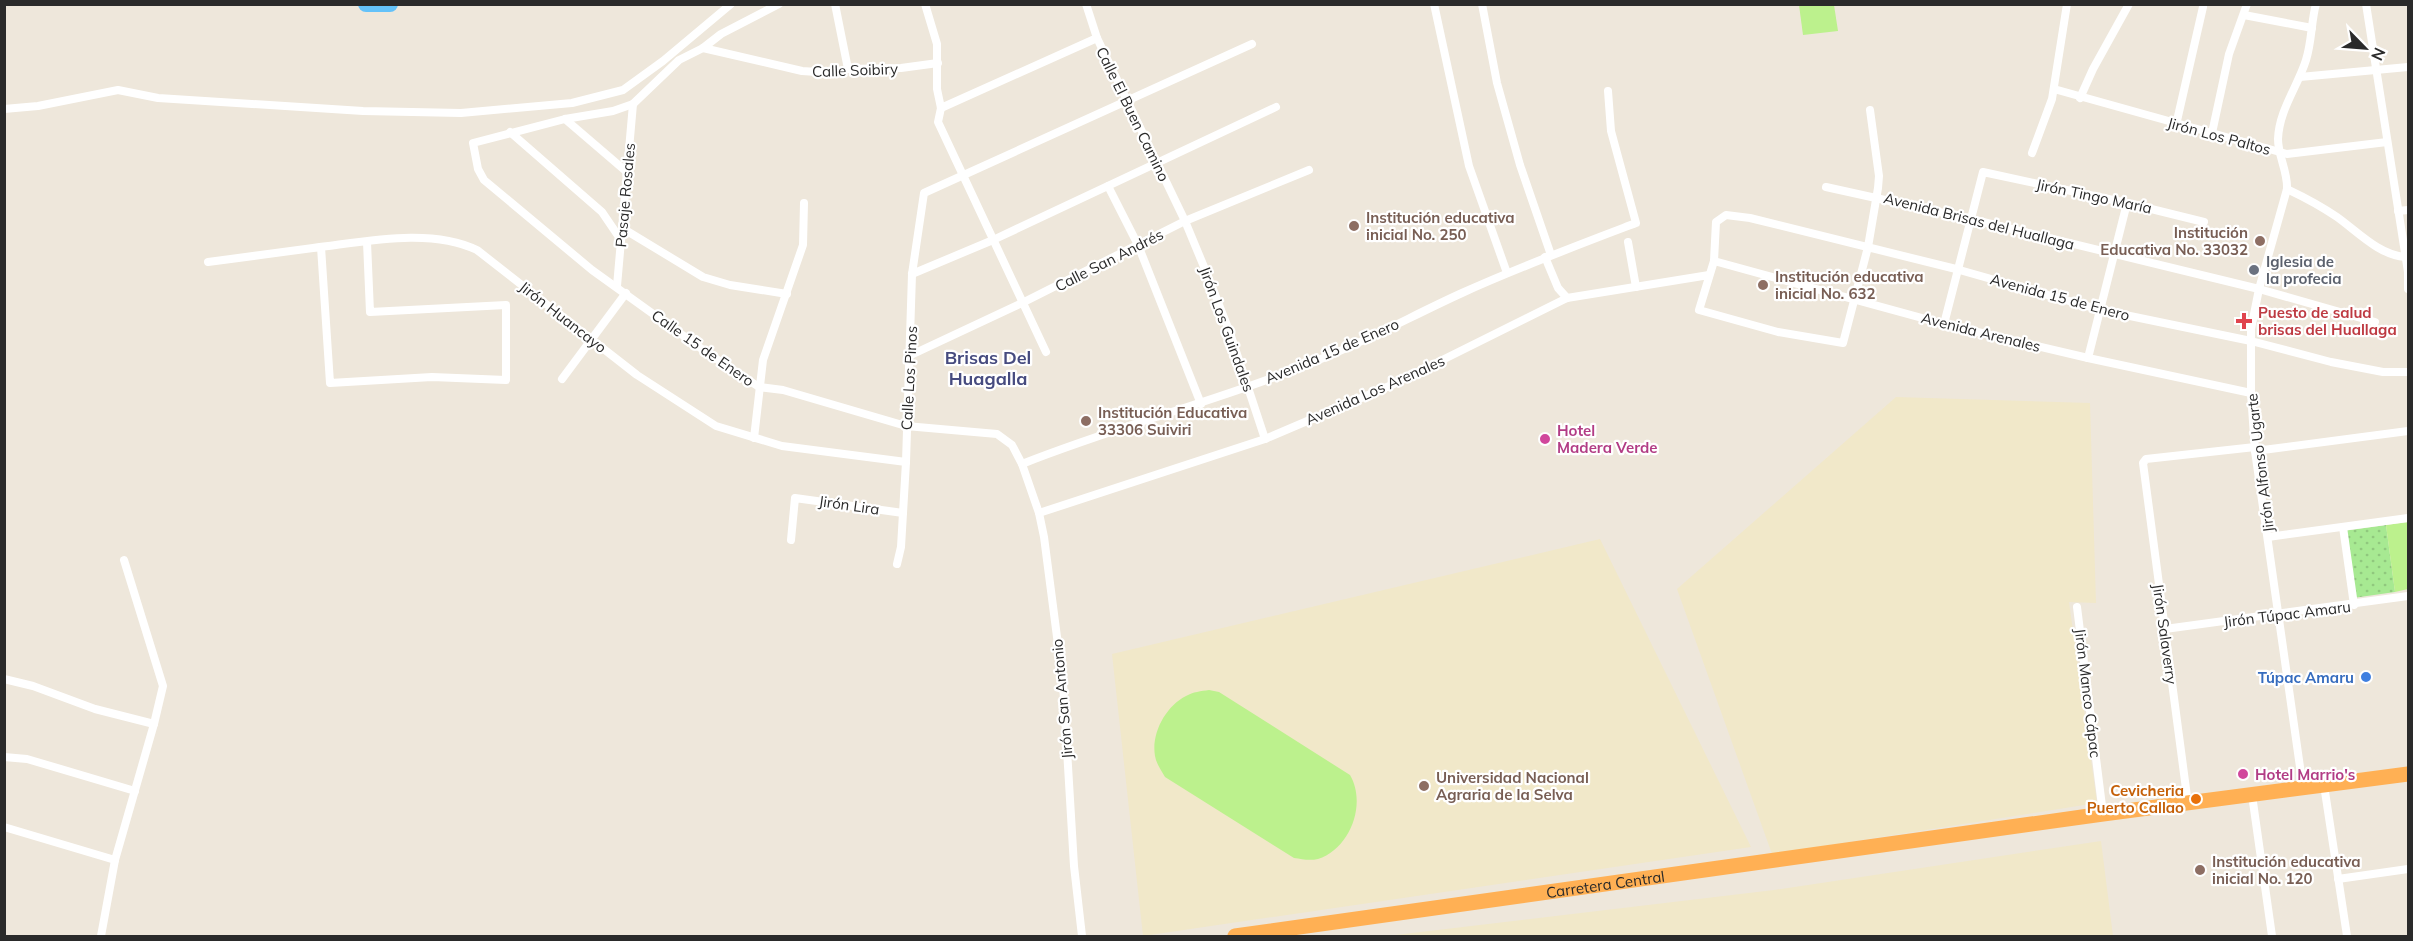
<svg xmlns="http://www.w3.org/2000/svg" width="2413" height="941" font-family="Mulish,sans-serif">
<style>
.education{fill:#f1e8c9}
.park{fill:url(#park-dots)}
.pitch{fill:#bcf18d}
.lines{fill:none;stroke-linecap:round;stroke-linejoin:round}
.river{stroke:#64c2f9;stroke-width:16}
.street{stroke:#fff;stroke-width:8}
.highway{stroke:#ffb054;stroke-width:15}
.education-dot{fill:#8d6e63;stroke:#fff;stroke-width:2}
.worship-dot{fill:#6b7280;stroke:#fff;stroke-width:2}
.health-dot{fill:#e0444e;stroke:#fff;stroke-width:2}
.hotel-dot{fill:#d1479c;stroke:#fff;stroke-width:2}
.shop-dot{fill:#3f7fe0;stroke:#fff;stroke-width:2}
.food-dot{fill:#e8710a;stroke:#fff;stroke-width:2}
.labels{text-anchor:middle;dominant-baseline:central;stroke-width:4.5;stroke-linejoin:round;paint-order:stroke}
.street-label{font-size:15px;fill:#2a2a2a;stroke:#fff}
.education-label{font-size:15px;font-weight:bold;fill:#785e54;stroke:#fff;text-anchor:start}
.worship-label{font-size:15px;font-weight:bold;fill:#5b616d;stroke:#fff;text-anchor:start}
.health-label{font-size:15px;font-weight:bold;fill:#be3a42;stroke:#fff;text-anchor:start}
.hotel-label{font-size:15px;font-weight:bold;fill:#b23c85;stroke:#fff;text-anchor:start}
.shop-label{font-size:15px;font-weight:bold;fill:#366cbe;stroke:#fff;text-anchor:end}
.food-label{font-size:15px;font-weight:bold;fill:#c56008;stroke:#fff;text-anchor:end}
.quarter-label{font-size:18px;font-weight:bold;fill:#464b7f;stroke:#fff}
</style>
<defs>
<pattern id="park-dots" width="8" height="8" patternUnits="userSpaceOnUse" patternTransform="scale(1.5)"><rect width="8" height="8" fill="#a7e992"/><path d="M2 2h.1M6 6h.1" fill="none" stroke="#90c87e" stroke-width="1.8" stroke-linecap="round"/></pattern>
</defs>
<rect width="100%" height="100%" fill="#eee7db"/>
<g class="education">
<polygon points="1896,397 2090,403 2096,603 2069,602 2097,803 1772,854 1677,589"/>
<polygon points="1600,539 1751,847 1143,936 1112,654"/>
<polygon points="2101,841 2113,936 1387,936 1774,890"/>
</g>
<polygon class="park" points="2386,525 2395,592 2353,598 2343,531"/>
<g class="pitch">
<polygon points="1799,5 1834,5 1838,31 1803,35"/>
<polygon points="2408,522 2408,589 2395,592 2386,525"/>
<path d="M1209,690L1219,692L1350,775C1367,804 1350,849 1318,859C1309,861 1302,859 1294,858L1165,777C1161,770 1156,763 1155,756C1151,733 1166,706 1186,696C1193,692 1201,691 1209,690Z"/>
</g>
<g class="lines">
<polyline class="river" points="366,4 390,4"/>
<g class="street">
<polyline points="779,4 721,34 703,48 679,60 633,104 613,111 565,119 473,143 478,169 484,180 592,270 706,352 759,387 783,390 906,426 997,434 1012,445 1022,464 1039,513 1044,537 1063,683 1074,866 1082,936"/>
<polyline points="835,4 848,69"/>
<polyline points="925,4 937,44 937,89 941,108 938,122 1046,352"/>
<polyline points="1086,4 1097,38 1185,221 1207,274 1230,333 1265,439"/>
<polyline points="1434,4 1469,166 1507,273"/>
<polyline points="1482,4 1497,83 1520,165 1551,255"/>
<polyline points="2366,4 2408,272 2408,289"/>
<polyline points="2244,15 2312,28"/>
<polyline points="703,48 802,71 832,73 848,69 901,68 938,63"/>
<polyline points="2300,77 2408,67"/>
<polyline points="2054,89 2287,154 2387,142"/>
<polyline points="2080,98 2093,69 2129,4"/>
<polyline points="941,108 1097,38"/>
<polyline points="4,109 38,106 118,90 158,98 363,111 461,113 572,103 623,90 663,61 731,4"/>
<polyline points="1870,110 1879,176 1878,188 1868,247 1843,343 1778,332 1699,310 1714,261 1716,222 1726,215 1750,218 1956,269 2101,310 2251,341 2331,362 2383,372 2408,372"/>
<polyline points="565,119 628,173"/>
<polyline points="2176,125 2203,7"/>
<polyline points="510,132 602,212 621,240"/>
<polyline points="2212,133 2229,54 2247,4"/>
<polyline points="2032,153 2052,99 2067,4"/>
<polyline points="1108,186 1138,245 1201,404"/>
<polyline points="1826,187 1971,219 2259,289 2375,322"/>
<path d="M2287,189C2304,197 2321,206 2337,217C2358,232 2379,255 2405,257"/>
<polyline points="2398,211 2408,210"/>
<polyline points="622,228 703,277 730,285 787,294"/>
<polyline points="1628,242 1636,287"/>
<polyline points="321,247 330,383 432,377 506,380 506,305 370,312 367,242"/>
<polyline points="1545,257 1558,288 1567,298"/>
<polyline points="1714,261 1944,324 2088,358 2251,393"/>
<path d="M208,262C243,257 278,253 313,248C364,242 430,227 477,250L637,375L716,426L782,446L906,462"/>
<polyline points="912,274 993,240 1276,107"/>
<polyline points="617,286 633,104"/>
<polyline points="1944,324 1983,172 2127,203 2204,222"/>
<polyline points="911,355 1024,302 1185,221 1309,170"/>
<polyline points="2088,358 2127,203"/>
<polyline points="562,379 626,293"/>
<polyline points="754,438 763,360 803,245 804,203"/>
<polyline points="2255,451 2408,431"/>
<path d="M1022,464C1125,423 1233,397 1335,353C1378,335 1420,312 1462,293C1519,267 1578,245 1636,223L1611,131L1608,91"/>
<polyline points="1039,513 1265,439 1394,384 1567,298 1709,275"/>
<polyline points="2343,527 2354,605"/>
<polyline points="2268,537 2408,518"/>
<polyline points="791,540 795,498 903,513"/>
<polyline points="897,564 901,547 906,462 912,274 924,193 1252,44"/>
<polyline points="2077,607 2103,814"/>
<polyline points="2165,629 2408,596"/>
<polyline points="4,679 33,686 95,709 154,724"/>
<polyline points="4,757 27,759 135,791"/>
<polyline points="2324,785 2347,936"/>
<path d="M2303,788L2255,451L2251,393V329L2259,289L2287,189C2288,172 2278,156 2278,139C2279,110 2298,86 2306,60C2312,41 2311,22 2316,4"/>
<polyline points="2252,795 2272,936"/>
<polyline points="2188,804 2143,463 2146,459 2255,447"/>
<polyline points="4,827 115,860"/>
<polyline points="2338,879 2408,869"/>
<polyline points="101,936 115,860 154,724 163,686 124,560"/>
</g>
<path class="highway" id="s1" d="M1235,936L2103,814L2408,774"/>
</g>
<g class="education-dot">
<circle cx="1354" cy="226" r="6"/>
<circle cx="2260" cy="241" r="6"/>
<circle cx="1763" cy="285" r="6"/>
<circle cx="1086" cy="421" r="6"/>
<circle cx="1424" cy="786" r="6"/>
<circle cx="2200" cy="870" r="6"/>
</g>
<circle class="worship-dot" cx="2254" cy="270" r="6"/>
<path class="health-dot" d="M2241 312h6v6h6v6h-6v6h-6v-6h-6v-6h6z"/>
<g class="hotel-dot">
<circle cx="1545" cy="439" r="6"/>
<circle cx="2243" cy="774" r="6"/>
</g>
<circle class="shop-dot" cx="2366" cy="677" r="6"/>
<circle class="food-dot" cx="2196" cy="799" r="6"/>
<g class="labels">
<g class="street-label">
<text transform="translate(855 70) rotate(-2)">Calle Soibiry</text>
<text transform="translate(1133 114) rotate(64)">Calle El Buen Camino</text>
<text transform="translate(2219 136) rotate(15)">Jirón Los Paltos</text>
<text transform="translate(625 195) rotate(-85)">Pasaje Rosales</text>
<text transform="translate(2094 196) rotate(12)">Jirón Tingo María</text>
<text transform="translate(1979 221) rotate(14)">Avenida Brisas del Huallaga</text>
<text transform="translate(1109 260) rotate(-27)">Calle San Andrés</text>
<text transform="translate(2060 297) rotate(15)">Avenida 15 de Enero</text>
<text transform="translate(563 317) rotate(38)">Jirón Huancayo</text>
<text transform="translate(1227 329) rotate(70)">Jirón Los Guindales</text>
<text transform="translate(1981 332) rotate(14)">Avenida Arenales</text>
<text transform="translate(703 348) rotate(35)">Calle 15 de Enero</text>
<text transform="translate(1332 351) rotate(-23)">Avenida 15 de Enero</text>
<text transform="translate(909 378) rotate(-87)">Calle Los Pinos</text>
<text transform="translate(1375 390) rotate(-24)">Avenida Los Arenales</text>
<text transform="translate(2260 463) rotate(-97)">Jirón Alfonso Ugarte</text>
<text transform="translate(849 505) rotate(8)">Jirón Lira</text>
<text transform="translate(2287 614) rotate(-7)">Jirón Túpac Amaru</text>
<text transform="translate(2165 634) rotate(82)">Jirón Salaverry</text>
<text transform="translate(2088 693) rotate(83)">Jirón Manco Cápac</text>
<text transform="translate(1062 699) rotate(-95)">Jirón San Antonio</text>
<text stroke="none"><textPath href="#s1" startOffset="374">Carretera Central</textPath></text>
</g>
<g class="education-label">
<text x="1366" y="217">Institución educativa<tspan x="1366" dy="17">inicial No. 250</tspan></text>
<text x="2248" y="232" text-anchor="end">Institución<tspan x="2248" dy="17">Educativa No. 33032</tspan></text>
<text x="1775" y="276">Institución educativa<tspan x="1775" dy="17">inicial No. 632</tspan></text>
<text x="1098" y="412">Institución Educativa<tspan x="1098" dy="17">33306 Suiviri</tspan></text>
<text x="1436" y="777">Universidad Nacional<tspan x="1436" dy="17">Agraria de la Selva</tspan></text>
<text x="2212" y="861">Institución educativa<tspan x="2212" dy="17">inicial No. 120</tspan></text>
</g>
<g class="worship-label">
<text x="2266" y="261">Iglesia de<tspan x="2266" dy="17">la profecia</tspan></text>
</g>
<g class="health-label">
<text x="2258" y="312">Puesto de salud<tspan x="2258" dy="17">brisas del Huallaga</tspan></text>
</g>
<g class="hotel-label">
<text x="1557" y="430">Hotel<tspan x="1557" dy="17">Madera Verde</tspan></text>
<text x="2255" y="774">Hotel Marrio's</text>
</g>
<g class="shop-label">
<text x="2354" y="677">Túpac Amaru</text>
</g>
<g class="food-label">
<text x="2184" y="790">Cevicheria<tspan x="2184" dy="17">Puerto Callao</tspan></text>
</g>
<g class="quarter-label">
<text x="988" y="357">Brisas Del<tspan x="988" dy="21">Huagalla</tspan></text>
</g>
</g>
<rect width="2413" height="941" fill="none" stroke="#2a2a2a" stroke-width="12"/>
<g transform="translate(2365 48) rotate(115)" stroke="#ffffff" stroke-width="4.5" paint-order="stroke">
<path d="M0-4.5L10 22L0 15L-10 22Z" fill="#2a2a2a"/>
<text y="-9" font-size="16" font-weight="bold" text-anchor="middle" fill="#2a2a2a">N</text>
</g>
</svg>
